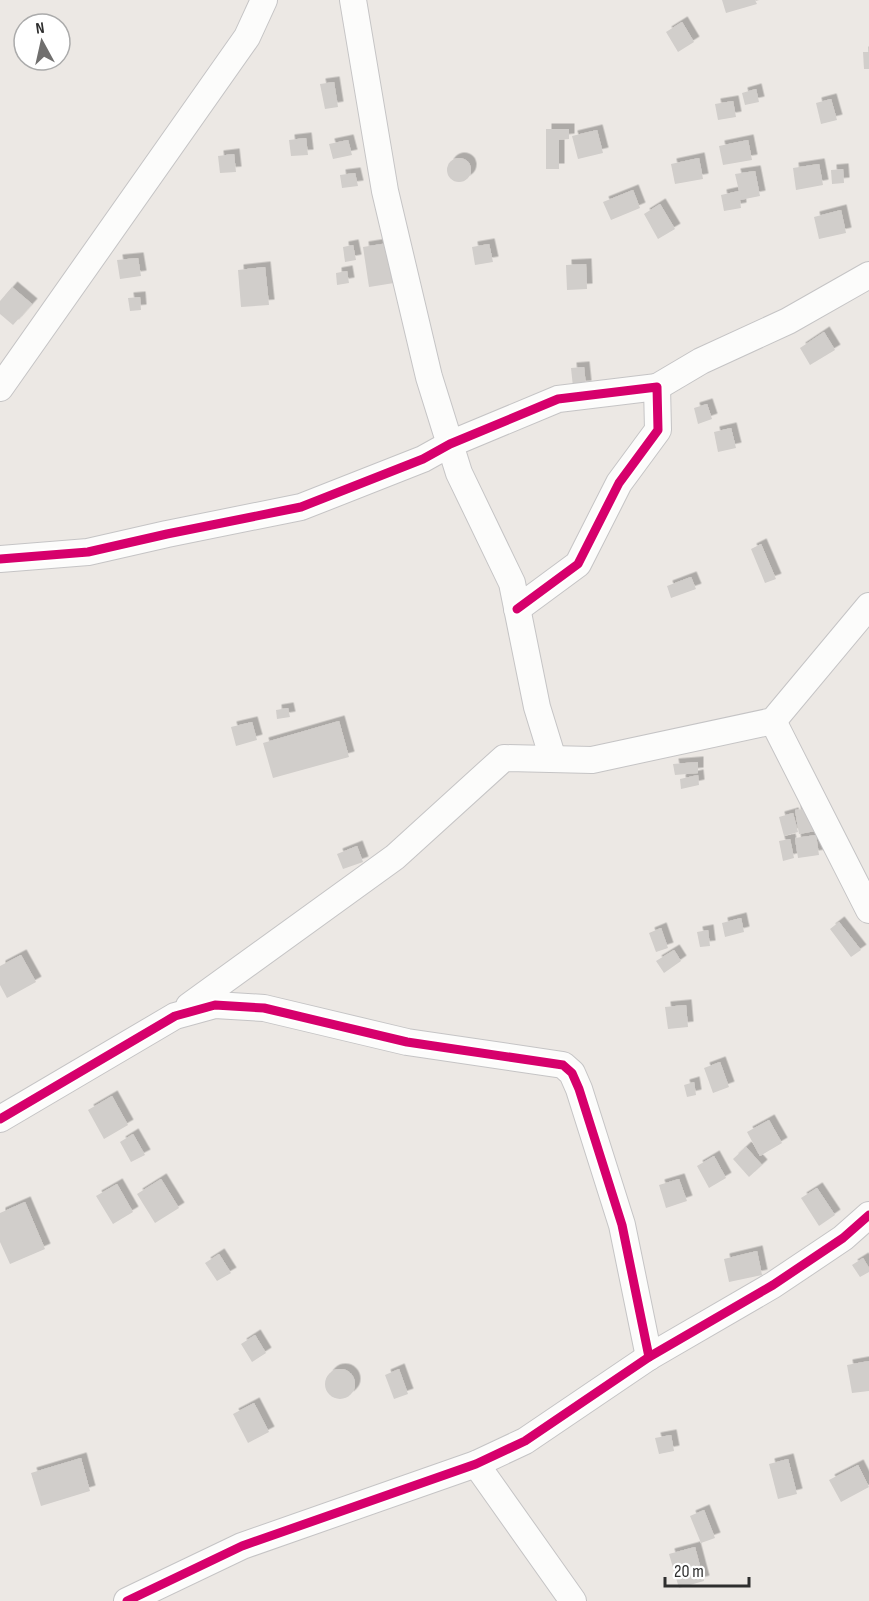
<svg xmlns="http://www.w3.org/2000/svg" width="869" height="1601" font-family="'Sofia Sans Condensed',sans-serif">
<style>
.building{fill:#d1cecb;filter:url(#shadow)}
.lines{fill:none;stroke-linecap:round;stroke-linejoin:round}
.minor-casing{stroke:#c5c4c5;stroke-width:28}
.minor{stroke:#fcfcfb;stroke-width:26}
.cycleway-casing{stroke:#fff;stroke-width:13}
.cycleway{stroke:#d6006c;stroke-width:9}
</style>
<defs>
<filter id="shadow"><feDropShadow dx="5.5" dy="-5.5" stdDeviation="0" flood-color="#0004"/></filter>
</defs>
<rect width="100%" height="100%" fill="#ece8e4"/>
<g class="building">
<polygon points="722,0 755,0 757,4 726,13"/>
<polygon points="682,22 694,42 678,52 666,32"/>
<polygon points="863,52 869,52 869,69 864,69"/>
<polygon points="334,82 338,107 325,109 320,84"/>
<polygon points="756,89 759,102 745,105 742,93"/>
<polygon points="831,99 837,120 821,124 816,103"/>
<polygon points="733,101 736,117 718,120 715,104"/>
<polygon points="546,129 569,129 569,139 559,140 559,169 546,169"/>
<polygon points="597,130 603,153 578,159 572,136"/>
<polygon points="306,138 308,155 291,156 289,140"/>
<polygon points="348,140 352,155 333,159 329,144"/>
<polygon points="748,140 752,160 723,165 719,146"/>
<polygon points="234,154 236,172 220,173 218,156"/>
<circle cx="459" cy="170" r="12"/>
<polygon points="699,158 703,179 675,184 671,164"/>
<polygon points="819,164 823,185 796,190 793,168"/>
<polygon points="843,169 844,183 832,184 831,170"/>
<polygon points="755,171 760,196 740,200 741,208 724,211 721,195 739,191 735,174"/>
<polygon points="355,173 358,186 342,188 340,175"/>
<polygon points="633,190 640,208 611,220 603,202"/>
<polygon points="660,204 675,229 658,239 644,214"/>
<polygon points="841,210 846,233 819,239 814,217"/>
<polygon points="388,243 394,283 369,287 363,247"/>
<polygon points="489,244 493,262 475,265 472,247"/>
<polygon points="353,245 356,260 345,262 343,247"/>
<polygon points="138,258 141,276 120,279 117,260"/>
<polygon points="586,264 587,289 567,290 566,265"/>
<polygon points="265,267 269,305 241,307 238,270"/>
<polygon points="347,271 349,283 337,285 336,273"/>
<polygon points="12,287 32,304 13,325 0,314 0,301"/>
<polygon points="140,297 141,310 130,311 128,298"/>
<polygon points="824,332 835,350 810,365 800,348"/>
<polygon points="584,367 586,386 573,387 571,368"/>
<polygon points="707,404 712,419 698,424 694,408"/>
<polygon points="731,428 736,448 718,452 714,432"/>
<polygon points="761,544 776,579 765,583 751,549"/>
<polygon points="691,577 696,589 671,598 667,586"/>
<polygon points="288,708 290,717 277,719 276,710"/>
<polygon points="339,721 349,757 273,778 263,743"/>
<polygon points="252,722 257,740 236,746 231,727"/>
<polygon points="698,762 698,773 675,775 673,764"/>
<polygon points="698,775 699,785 681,789 680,779"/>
<polygon points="811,808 815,831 799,834 795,810"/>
<polygon points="793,813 798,832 784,836 779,817"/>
<polygon points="816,835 819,855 798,858 795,838"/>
<polygon points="790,839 794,858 783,861 779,841"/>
<polygon points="357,846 363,862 343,869 337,854"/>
<polygon points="741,918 744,932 725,937 722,923"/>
<polygon points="839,922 861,950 851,957 830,929"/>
<polygon points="661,928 668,948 656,952 649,933"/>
<polygon points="708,930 710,946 700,947 697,932"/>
<polygon points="674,950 681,961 664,973 656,961"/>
<polygon points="21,955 36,982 7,998 0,985 0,966"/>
<polygon points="686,1005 688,1027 668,1029 665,1007"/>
<polygon points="720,1062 729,1087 713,1093 704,1068"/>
<polygon points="694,1082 696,1095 687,1097 684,1085"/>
<polygon points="112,1096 128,1125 104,1139 88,1110"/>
<polygon points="769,1120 782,1143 760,1156 747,1132"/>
<polygon points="133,1134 145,1155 131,1162 120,1142"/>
<polygon points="746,1147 762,1165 749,1177 733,1159"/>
<polygon points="714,1156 726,1178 709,1188 697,1166"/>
<polygon points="161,1179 179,1208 155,1223 137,1194"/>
<polygon points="679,1179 687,1201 666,1208 659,1185"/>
<polygon points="117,1184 133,1212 113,1224 96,1196"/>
<polygon points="817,1188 835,1215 819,1226 801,1198"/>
<polygon points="25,1202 45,1249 10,1264 0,1242 0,1213"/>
<polygon points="757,1251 762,1275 729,1282 724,1259"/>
<polygon points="219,1254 231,1273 217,1281 205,1263"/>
<polygon points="863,1258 869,1268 869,1272 860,1277 852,1265"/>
<polygon points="255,1335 266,1353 252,1362 241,1344"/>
<polygon points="869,1361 869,1391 852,1393 847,1365"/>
<polygon points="399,1369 408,1394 394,1399 385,1375"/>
<circle cx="340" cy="1384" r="15"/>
<polygon points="254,1403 269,1432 248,1443 233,1414"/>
<polygon points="671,1435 674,1451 659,1454 655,1438"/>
<polygon points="81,1458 90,1491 41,1506 31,1473"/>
<polygon points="788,1459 797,1494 778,1499 769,1464"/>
<polygon points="858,1465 869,1487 841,1502 829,1480"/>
<polygon points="704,1510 715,1538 701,1543 690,1516"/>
<polygon points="695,1547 704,1581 679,1588 669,1554"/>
</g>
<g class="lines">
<g class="minor-casing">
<g id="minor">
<polyline points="353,0 385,191 429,377 459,473 512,583 537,707 553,759"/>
<polyline points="657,387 701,361 788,321 869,275"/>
<polyline points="0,388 247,37 264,0"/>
<polyline points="0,559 88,552 167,534 301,507 423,459 450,444 558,399 657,387 658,430 619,483 578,564 517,609"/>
<polyline points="773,721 869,910"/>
<polyline points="189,1006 395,857 504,758 592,760 773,721 869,606"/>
<polyline points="0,1119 175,1016 215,1005 264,1008 407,1042 563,1065 572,1073 579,1089 622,1225 649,1357"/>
<polyline points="476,1464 573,1601"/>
<polyline points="127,1601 242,1546 476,1464 525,1441 649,1357 773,1285 843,1238 869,1215"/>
</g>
</g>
<use href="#minor" class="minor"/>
<g class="cycleway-casing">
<g id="cycleway">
<polyline points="0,559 88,552 167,534 301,507 423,459 450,444 558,399 657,387 658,430 619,483 578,564 517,609"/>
<polyline points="0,1119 175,1016 215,1005 264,1008 407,1042 563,1065 572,1073 579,1089 622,1225 649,1357"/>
<polyline points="127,1601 242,1546 476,1464 525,1441 649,1357 773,1285 843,1238 869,1215"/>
</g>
</g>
<use href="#cycleway" class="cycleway"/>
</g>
<g transform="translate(42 42) rotate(352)"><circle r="28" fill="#ffffff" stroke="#ababab" stroke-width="1.5"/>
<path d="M0-4.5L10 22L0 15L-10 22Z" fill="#706f6e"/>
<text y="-9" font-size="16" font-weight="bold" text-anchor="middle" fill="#2e2e2e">N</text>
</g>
<path d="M665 1577v9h84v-9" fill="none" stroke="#2e2e2e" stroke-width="3"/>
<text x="674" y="1577" font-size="18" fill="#2e2e2e" stroke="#ffffff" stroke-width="4.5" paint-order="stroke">20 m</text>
</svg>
